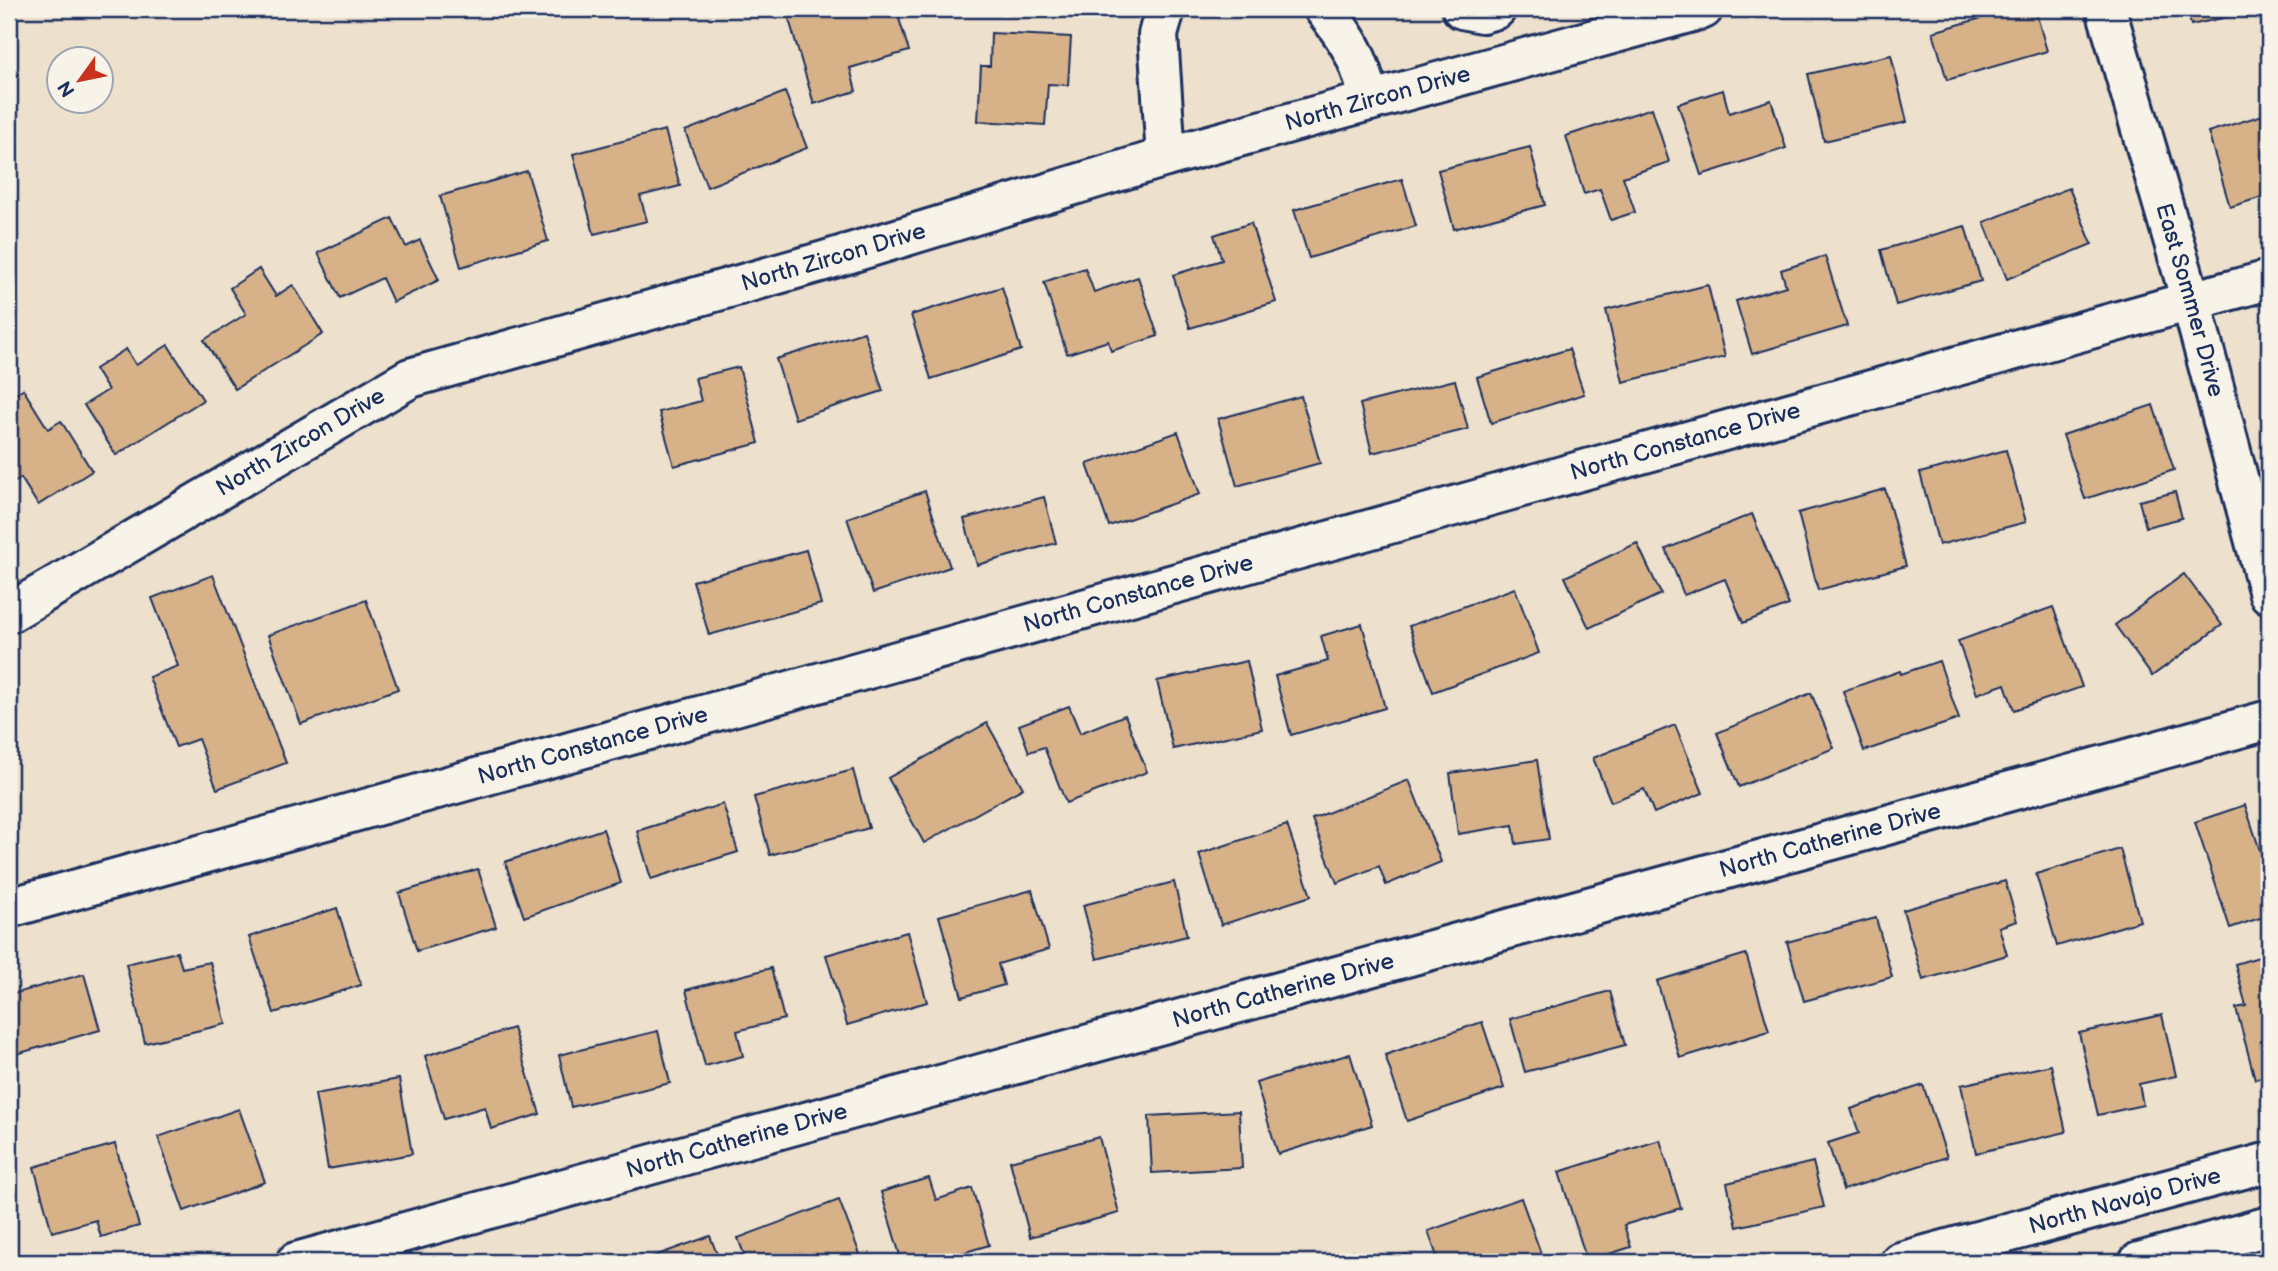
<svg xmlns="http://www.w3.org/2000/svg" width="2278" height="1271" font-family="'Balsamiq Sans',sans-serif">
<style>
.building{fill:#d7b289;stroke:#1b2f5e;stroke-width:2}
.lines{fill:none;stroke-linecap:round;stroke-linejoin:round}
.minor-casing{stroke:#1b2f5e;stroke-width:44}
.minor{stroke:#f7f3e8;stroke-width:38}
.labels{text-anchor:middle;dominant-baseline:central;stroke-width:5;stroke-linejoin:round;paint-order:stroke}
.street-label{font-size:23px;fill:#1b2f5e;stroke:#f7f3e8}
</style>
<rect width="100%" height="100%" fill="#ede0cc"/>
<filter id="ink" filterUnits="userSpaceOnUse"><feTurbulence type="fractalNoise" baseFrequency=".0143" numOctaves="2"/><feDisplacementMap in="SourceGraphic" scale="14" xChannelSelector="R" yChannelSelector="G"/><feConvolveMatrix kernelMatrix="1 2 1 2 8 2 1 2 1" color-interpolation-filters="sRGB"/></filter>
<g filter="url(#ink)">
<g class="building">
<polygon points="786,9 896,9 909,51 850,68 856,91 814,104"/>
<polygon points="2013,9 2035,9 2047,51 1947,80 1933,32"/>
<polygon points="2187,9 2262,9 2191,25"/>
<polygon points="991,33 1071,37 1068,85 1048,84 1045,125 978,121 981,66 990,66"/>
<polygon points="1891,55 1907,122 1824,141 1808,74"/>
<polygon points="1723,90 1729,113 1771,100 1786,148 1701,175 1678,104"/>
<polygon points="785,92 807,148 707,187 685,131"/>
<polygon points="1652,108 1669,162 1623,177 1635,212 1611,220 1600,189 1584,194 1566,136"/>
<polygon points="2269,113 2269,195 2230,207 2208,132"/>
<polygon points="665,130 680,186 640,196 647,221 594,234 573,154"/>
<polygon points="1530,147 1545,205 1454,229 1438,170"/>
<polygon points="527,171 548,241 461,267 440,196"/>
<polygon points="1402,179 1416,226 1309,258 1294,210"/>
<polygon points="2069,188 2092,244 2007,279 1984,222"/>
<polygon points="392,218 406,247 420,240 439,280 393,302 382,278 340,298 318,253"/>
<polygon points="1251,223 1276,302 1190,328 1173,275 1222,260 1214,235"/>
<polygon points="1965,226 1981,281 1896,305 1881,250"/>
<polygon points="1825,256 1847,326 1752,354 1736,301 1786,286 1781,270"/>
<polygon points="1085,268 1094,292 1138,277 1158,336 1111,351 1108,341 1067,354 1044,282"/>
<polygon points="259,269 276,296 293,285 323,334 235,389 204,340 246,314 230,288"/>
<polygon points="1708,285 1725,357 1623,382 1606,310"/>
<polygon points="1002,287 1021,350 931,379 911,315"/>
<polygon points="864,332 883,391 795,419 776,359"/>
<polygon points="168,345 203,400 116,455 84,405 108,390 95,369 126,349 136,365"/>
<polygon points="1569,349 1584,394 1491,423 1477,377"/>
<polygon points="739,367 759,443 674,466 659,412 701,401 695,378"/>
<polygon points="1455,380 1468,429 1372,453 1360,404"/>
<polygon points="23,389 48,429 61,421 92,471 38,505 21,478 9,486 9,398"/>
<polygon points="1301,396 1320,463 1237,486 1218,419"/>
<polygon points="2153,405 2174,470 2085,499 2063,435"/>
<polygon points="1178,432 1200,494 1109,526 1087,464"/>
<polygon points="2006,450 2026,522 1939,545 1920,473"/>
<polygon points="1885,489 1906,566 1818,590 1798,513"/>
<polygon points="925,491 950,567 873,593 847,518"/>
<polygon points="2175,492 2182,518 2146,527 2139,501"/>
<polygon points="1044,497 1056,543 977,565 964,519"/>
<polygon points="1752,514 1789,605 1743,623 1725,579 1684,595 1666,549"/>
<polygon points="1637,543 1661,594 1589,628 1565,577"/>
<polygon points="806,550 821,604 709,635 693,581"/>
<polygon points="2184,574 2222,625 2152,676 2115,625"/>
<polygon points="213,575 286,763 217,789 198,739 176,747 149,677 178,666 152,598"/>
<polygon points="1515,588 1539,653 1433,692 1409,626"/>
<polygon points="366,600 398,689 301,724 268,635"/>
<polygon points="2053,607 2082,687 2014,710 2005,684 1977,694 1958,641"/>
<polygon points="1362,624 1385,708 1291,735 1275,676 1328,661 1321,636"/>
<polygon points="1247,661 1262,729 1173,749 1157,681"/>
<polygon points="1939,661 1959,719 1864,751 1843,691 1900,671 1901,674"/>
<polygon points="1811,693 1834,748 1739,787 1717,733"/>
<polygon points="1069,706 1080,733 1125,715 1147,772 1066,803 1044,747 1029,752 1019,725"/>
<polygon points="987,723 1023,788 924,843 888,778"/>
<polygon points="1675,725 1703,793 1654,813 1644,789 1611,802 1593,758"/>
<polygon points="1537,760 1549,839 1516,844 1513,825 1458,834 1450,773"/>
<polygon points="853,770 869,828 770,855 754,797"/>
<polygon points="1409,780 1441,862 1386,885 1379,866 1337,883 1312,819"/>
<polygon points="723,804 738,852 651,879 637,831"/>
<polygon points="2245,805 2269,878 2269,915 2230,928 2195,822"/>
<polygon points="1287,825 1311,896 1221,925 1199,854"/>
<polygon points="603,829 621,883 524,917 505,862"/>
<polygon points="2120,849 2140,921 2057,946 2036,874"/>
<polygon points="478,869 496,927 417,951 399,893"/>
<polygon points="2005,881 2017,921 1999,927 2007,955 1923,980 1903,910"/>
<polygon points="1174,882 1187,936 1097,959 1083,905"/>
<polygon points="1032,890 1049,949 998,964 1004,985 962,997 939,916"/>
<polygon points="337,908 361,985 274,1013 249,937"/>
<polygon points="1876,918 1892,977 1804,1001 1787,942"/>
<polygon points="907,932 927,1002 847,1025 826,955"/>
<polygon points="177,952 182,968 210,962 226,1024 145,1043 126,964"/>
<polygon points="1746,954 1769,1031 1680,1058 1657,981"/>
<polygon points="2269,954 2269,1076 2255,1079 2236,1008 2246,1006 2235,964"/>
<polygon points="771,968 784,1019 737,1031 743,1056 705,1066 686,990"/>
<polygon points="84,974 100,1030 13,1055 9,1041 9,995"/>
<polygon points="1610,991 1625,1045 1525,1072 1510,1019"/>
<polygon points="2162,1015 2176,1076 2139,1084 2143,1105 2098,1115 2079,1033"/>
<polygon points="1482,1022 1504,1088 1407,1121 1385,1055"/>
<polygon points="513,1028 540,1114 491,1129 485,1107 444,1119 425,1056"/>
<polygon points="658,1031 670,1083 571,1107 559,1055"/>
<polygon points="1350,1054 1372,1125 1278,1154 1256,1083"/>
<polygon points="2051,1065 2066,1132 1976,1153 1961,1085"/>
<polygon points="399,1079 412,1154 328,1169 315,1094"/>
<polygon points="1923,1085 1947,1157 1843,1190 1828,1143 1859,1133 1851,1109"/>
<polygon points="239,1109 265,1182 184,1211 158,1137"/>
<polygon points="1239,1111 1242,1168 1152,1173 1149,1116"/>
<polygon points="1099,1137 1119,1213 1030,1237 1010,1161"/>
<polygon points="1660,1140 1681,1208 1624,1225 1631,1247 1587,1261 1559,1172"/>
<polygon points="115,1144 139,1226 101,1237 96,1220 52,1232 34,1167"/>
<polygon points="1813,1162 1824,1207 1737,1227 1727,1183"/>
<polygon points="929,1178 936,1200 972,1188 989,1245 932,1262 902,1262 881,1192"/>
<polygon points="1521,1198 1544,1262 1439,1262 1428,1231"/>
<polygon points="839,1200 863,1262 747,1262 738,1238"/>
<polygon points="710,1236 720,1262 638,1262"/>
<polygon points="1353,1251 1357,1262 1315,1262"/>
<polygon points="1407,1254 1409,1262 1377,1262"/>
</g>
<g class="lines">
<g class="minor-casing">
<g id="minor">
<polyline points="1165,9 1158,35 1166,157"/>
<path d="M1324,9C1351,43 1359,58 1370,101"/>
<polyline points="1462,9 1482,13 1496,9"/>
<path id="s1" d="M2106,9L2191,301L2269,594"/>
<path id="s2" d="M9,613L410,378L824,261L1166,157L1703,9"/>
<path id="s3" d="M9,908L2191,301L2269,280"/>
<path id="s4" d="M296,1262L2269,720"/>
<path id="s5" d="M1900,1262L2269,1162"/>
<polyline points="2139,1262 2269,1226"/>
</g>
</g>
<use href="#minor" class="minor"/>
</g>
</g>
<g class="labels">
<g class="street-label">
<text stroke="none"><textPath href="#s2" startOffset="1472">North Zircon Drive</textPath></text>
<text stroke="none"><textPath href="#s2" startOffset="905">North Zircon Drive</textPath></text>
<text stroke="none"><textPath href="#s1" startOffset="303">East Sommer Drive</textPath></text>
<text stroke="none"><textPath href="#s3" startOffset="1740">North Constance Drive</textPath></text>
<text stroke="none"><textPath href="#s2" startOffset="338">North Zircon Drive</textPath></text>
<text stroke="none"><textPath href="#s3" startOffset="1172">North Constance Drive</textPath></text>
<text stroke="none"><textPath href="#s3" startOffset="606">North Constance Drive</textPath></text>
<text stroke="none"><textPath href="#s4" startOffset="1591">North Catherine Drive</textPath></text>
<text stroke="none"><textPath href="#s4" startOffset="1024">North Catherine Drive</textPath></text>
<text stroke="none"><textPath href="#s4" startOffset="457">North Catherine Drive</textPath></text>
<text stroke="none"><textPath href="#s5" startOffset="233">North Navajo Drive</textPath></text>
</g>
</g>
<rect width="2278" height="1271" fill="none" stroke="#f7f3e8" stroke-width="35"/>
<rect x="18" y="18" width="2243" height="1236" fill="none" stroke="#1b2f5e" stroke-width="2.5" filter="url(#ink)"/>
<g transform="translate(80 80) rotate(237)"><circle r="33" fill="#f7f3e8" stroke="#9fa5b1" stroke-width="2"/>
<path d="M0-5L12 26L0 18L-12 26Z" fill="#c8321e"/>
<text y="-10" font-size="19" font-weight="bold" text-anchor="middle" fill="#1b2f5e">N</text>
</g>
</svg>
